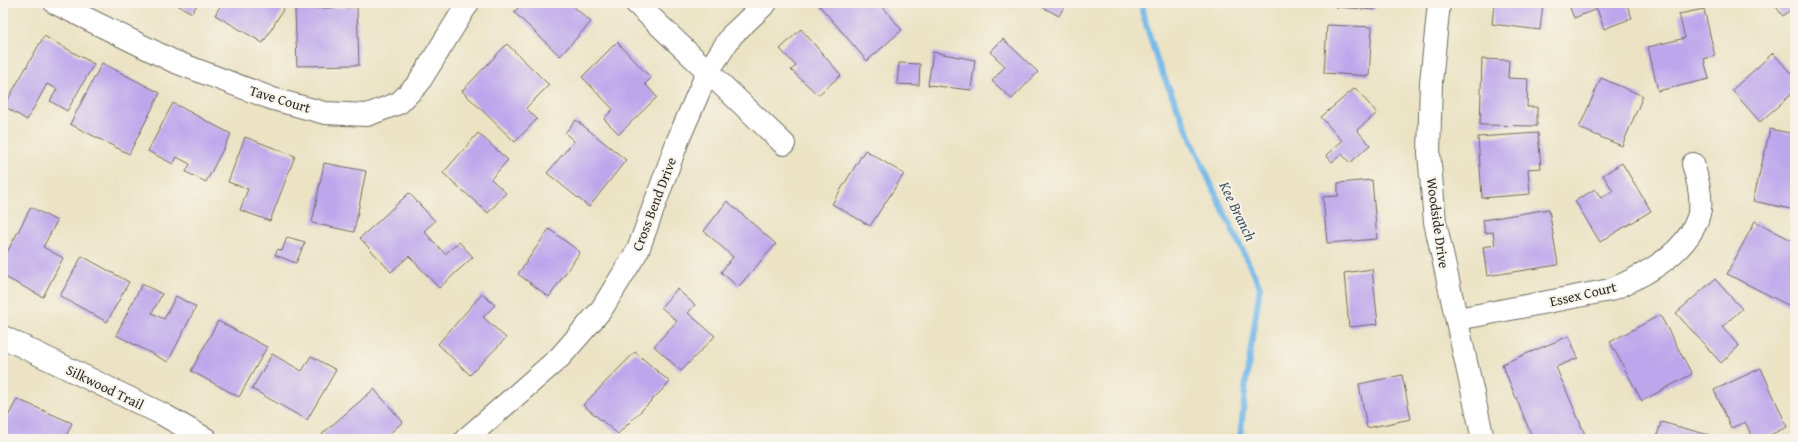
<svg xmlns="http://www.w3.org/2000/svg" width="1798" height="442" font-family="'Gentium Book Plus',serif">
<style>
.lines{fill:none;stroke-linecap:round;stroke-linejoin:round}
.stream{stroke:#73b8e9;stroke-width:6}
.building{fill:#bda7ec}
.minor-casing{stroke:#6e6b61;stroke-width:24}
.tertiary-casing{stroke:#6e6b61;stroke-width:24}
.minor{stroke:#fff;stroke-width:22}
.tertiary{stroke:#fff;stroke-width:22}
.labels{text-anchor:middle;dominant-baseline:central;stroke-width:4;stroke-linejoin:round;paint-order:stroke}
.street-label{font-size:14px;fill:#2b2b2b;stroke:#f7f3e8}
.water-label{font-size:15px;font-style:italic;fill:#415564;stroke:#f7f3e8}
</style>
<rect width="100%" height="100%" fill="#f7f3e8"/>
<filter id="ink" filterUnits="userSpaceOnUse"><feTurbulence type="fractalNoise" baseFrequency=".025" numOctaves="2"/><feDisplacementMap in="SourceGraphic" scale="8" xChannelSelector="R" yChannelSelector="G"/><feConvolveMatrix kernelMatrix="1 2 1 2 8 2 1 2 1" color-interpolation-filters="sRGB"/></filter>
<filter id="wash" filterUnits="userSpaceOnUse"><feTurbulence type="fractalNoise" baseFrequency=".012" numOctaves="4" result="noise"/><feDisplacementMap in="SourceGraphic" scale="16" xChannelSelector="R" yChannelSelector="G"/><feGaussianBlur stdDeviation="0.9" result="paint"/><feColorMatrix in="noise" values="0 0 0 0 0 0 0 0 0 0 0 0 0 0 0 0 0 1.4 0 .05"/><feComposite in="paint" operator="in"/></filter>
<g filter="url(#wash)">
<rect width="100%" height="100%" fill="#ebe3c4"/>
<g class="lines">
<polyline class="stream" points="1144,3 1142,11 1158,63 1213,189 1260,287 1246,382 1240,439"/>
</g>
<g id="blocks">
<g class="building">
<polygon points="174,3 198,3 192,13"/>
<polygon points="222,3 287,3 263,43 215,15"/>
<polygon points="523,3 570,3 591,22 560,56 514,12"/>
<polygon points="817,3 888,3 883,7 902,30 867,61"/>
<polygon points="1035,3 1066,3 1059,16"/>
<polygon points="1336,3 1376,3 1375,10 1336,7"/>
<polygon points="1494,3 1543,3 1540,30 1492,24"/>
<polygon points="1568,3 1626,3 1632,18 1604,29 1597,9 1574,18"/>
<polygon points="1773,3 1795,3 1795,6 1783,16"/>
<polygon points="357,7 359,65 297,66 295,9"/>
<polygon points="1704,9 1715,56 1704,59 1709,79 1658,91 1648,47 1685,38 1679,14"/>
<polygon points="1327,25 1372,27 1369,76 1324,73"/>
<polygon points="801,29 841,75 818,95 791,70 796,66 780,49"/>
<polygon points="44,36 94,64 67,111 50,101 57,89 47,84 27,120 4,106"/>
<polygon points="1003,39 1038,72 1012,99 992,81 1005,66 990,52"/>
<polygon points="617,42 651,78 645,84 657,97 619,134 604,119 613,109 582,77"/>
<polygon points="507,44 549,85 526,108 537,119 515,142 462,91"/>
<polygon points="933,52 975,60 971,90 928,85"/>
<polygon points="1773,53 1795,78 1795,91 1760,122 1732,90"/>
<polygon points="1482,59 1509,60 1508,78 1528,79 1527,107 1537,107 1537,126 1480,125"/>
<polygon points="102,63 160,93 129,154 70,124"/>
<polygon points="899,63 920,64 919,85 897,84"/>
<polygon points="1601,78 1643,96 1622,146 1579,128"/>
<polygon points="1355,88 1377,113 1357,130 1370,145 1350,163 1342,154 1332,162 1326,155 1342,141 1321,117"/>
<polygon points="173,103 231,134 206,182 186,172 190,164 177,157 173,164 148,151"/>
<polygon points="576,120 626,160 589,207 547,173 574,141 565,133"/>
<polygon points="1770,129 1795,134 1795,210 1753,201"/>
<polygon points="478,133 508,160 491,179 506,193 488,213 443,173"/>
<polygon points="1538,133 1541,168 1528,169 1530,194 1482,198 1478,137"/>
<polygon points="245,137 295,156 270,221 240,210 248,189 228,182"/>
<polygon points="865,150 904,174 870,226 832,204"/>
<polygon points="324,163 366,171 354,232 312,223"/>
<polygon points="1622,163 1651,211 1600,242 1575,201 1595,189 1601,198 1613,191 1603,175"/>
<polygon points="1372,180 1377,239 1327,243 1323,197 1338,196 1338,183"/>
<polygon points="409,193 435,221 424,231 445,254 459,242 473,257 439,288 409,256 391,272 360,238"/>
<polygon points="727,201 776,244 738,287 721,272 733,257 704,231"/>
<polygon points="31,207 57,221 43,247 63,258 43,297 3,276 3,260"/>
<polygon points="1549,209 1558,265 1487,276 1483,247 1495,245 1493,232 1485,233 1483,220"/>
<polygon points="1755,221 1795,242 1795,292 1788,305 1727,274"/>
<polygon points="549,229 580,252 549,297 518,274"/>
<polygon points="287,237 305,242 296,263 275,255 278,249 282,251"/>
<polygon points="82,256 129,282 107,322 60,296"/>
<polygon points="1372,269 1378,324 1349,327 1344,273"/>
<polygon points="1715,279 1742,309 1722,327 1739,346 1721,363 1676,313"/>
<polygon points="142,284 162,294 152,313 164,319 176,296 196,307 168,362 116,335"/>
<polygon points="677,289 695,305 688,313 715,336 681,371 654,346 677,321 661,307"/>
<polygon points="482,294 495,305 483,317 506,338 470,375 438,344"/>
<polygon points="1660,315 1692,374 1642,401 1610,342"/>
<polygon points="218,321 267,347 239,397 191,371"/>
<polygon points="1569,336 1578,358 1556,367 1587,439 1533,439 1502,364"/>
<polygon points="635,352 670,382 618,434 583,405"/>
<polygon points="272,354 302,371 311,356 336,370 307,420 252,389"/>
<polygon points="1761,368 1787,427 1761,439 1753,439 1745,422 1731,428 1714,390"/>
<polygon points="1402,375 1411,419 1367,428 1359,384"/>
<polygon points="374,389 403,422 383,439 326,439 322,434"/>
<polygon points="17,399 72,423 65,439 3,439 3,426"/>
<polygon points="1661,422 1724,439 1656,439"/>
</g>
</g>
</g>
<g filter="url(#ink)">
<use href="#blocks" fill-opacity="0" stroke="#6e6b61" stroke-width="1"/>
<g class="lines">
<g class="minor-casing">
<g id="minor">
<polyline points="55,3 173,61 273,99 325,113 367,115 399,103 418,84 468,3"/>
<polyline points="636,3 784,144"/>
<path d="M1458,319L1610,290C1644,276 1693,250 1700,209C1702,195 1697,177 1693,164"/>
<polyline points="3,337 162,414 206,439"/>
<polyline points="466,439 560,357 601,310 638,250 678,140 707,73 732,35 766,3"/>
</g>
</g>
<g class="tertiary-casing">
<polyline id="tertiary" points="1439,3 1431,82 1429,153 1435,222 1483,439"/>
</g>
<use href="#minor" class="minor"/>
<use href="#tertiary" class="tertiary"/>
</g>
</g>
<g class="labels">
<g class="street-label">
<text transform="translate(280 99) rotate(17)">Tave Court</text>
<text transform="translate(654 204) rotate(-69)">Cross Bend Drive</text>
<text transform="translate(1438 223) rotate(82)">Woodside Drive</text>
<text transform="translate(1583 294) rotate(-13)">Essex Court</text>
<text transform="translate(105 387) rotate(26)">Silkwood Trail</text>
</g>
<g class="water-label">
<text transform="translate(1238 211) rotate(64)">Kee Branch</text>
</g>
</g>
<rect width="1798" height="442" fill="none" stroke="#f7f3e8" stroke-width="16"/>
</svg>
